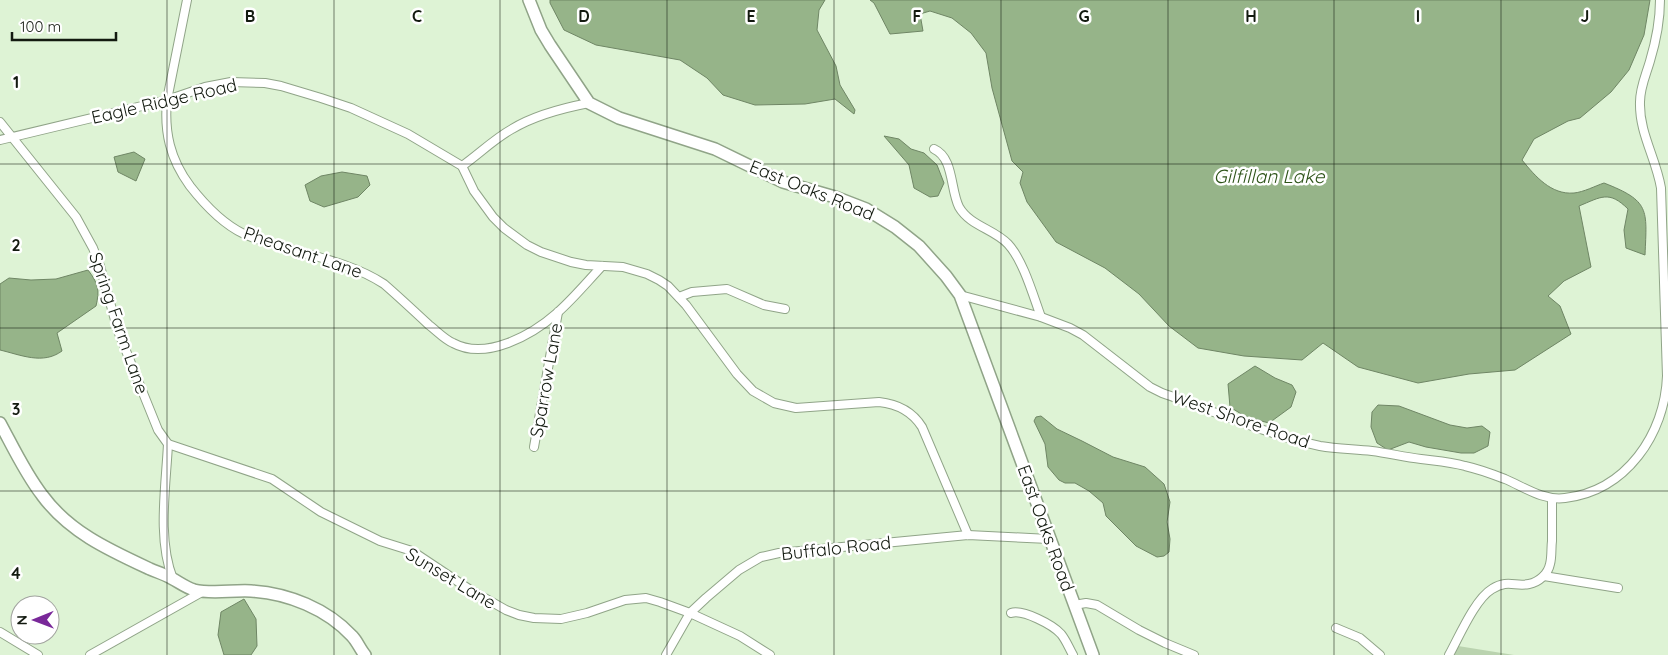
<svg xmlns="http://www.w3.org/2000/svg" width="1668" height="655" font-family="Quicksand,sans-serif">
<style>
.green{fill:#bad3af}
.water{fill:#96b489;stroke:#6f8665}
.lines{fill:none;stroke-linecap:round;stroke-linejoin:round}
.street-casing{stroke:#90a488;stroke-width:10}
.secondary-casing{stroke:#90a488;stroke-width:14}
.street{stroke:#fff;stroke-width:8}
.secondary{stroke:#fff;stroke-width:11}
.grid{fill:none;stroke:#131a10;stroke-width:1;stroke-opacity:0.55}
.labels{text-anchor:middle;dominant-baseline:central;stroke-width:5;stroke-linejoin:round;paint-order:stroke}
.street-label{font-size:18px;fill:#131a10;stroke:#fff}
.water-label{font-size:19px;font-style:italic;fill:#2d5318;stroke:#fff}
.grid-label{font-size:16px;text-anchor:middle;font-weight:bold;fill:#131a10;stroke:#fff;stroke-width:5;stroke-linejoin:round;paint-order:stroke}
</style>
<rect width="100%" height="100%" fill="#def3d5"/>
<polygon class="green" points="1458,646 1514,655 1451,655"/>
<g class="water">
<polygon points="550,0 825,0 819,10 817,30 836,66 840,85 855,110 854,114 835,99 805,104 755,105 723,95 707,78 680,60 596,45 564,30 550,3"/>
<path d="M870,0H1650L1644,35L1629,70L1611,92L1580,118L1568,121L1534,139L1522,160C1535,176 1551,195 1574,193C1584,192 1595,186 1604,183C1650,201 1647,209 1645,255L1626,248L1624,230L1628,209C1609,190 1601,197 1579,206L1591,267L1564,281L1548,296L1560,306L1571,334L1515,370L1469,374L1418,383L1358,367L1323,343L1302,360L1244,356L1198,348L1169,326L1139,294L1105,268L1056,242L1027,202L1020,183L1023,172L1012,161L992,88L986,53L971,33L952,18L930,11L920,14L923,31L890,34L874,3Z"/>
<polygon points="884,136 899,139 911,149 924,153 937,165 944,183 938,196 930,197 914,188 909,165"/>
<polygon points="134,152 145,159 136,181 118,172 114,157"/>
<polygon points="342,172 367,176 370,185 358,197 324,207 310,201 305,185 321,176"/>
<path d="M88,270C98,283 100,290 96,306L57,333L62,351C43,365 21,355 0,350V284L9,278L31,280L56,279Z"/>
<polygon points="1255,366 1275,378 1292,385 1296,392 1291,407 1269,423 1246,417 1230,407 1228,384"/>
<polygon points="1378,405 1399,406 1450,425 1467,428 1482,426 1490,432 1488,446 1474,453 1461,453 1426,447 1409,442 1388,450 1377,443 1371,427 1372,412"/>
<polygon points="1041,416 1057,429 1082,441 1113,457 1145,467 1164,484 1170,502 1167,522 1170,539 1169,552 1164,556 1157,557 1136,546 1106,516 1103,503 1089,491 1075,483 1065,483 1059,480 1048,467 1045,444 1034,421 1036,417"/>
<polygon points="244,599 256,619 257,646 251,655 224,655 218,635 221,612"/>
</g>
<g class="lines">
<g class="street-casing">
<g id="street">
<path d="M187,0L167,100C164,132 170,159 190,186C204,204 223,224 244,234C254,239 265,241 276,245C312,256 352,263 384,284C399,297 414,311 429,325C437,331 444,339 453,343C486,361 532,335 557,313C573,299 587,282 602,266"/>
<path d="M0,122L76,217L93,248L100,266L118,331L158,430L168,444C166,486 157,539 173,579"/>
<path d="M0,140L167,100L205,87L231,82L265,83L281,86L321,98L351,108L408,134L462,166L474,191L493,217L504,228L527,245L541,252L571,262L586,265L623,267L647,274L659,280L668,286L686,305L737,374L753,391L774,403L796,408L879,402C898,404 912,411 922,427L968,535"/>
<path d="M934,149C954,158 950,189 959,207C970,226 994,229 1008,244C1023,260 1033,295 1041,317"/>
<path d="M462,166C479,154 494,139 512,129C535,115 563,108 589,103"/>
<path d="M960,295L1041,317L1070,328L1083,335L1150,387L1162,393C1214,411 1265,434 1320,446C1337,449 1354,449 1372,451C1388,453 1404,457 1421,459C1436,461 1450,462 1465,466C1479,469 1492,474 1505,479C1524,487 1543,501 1565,498C1626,491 1665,434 1667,376L1661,188C1656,158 1639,133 1640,102C1640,87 1646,75 1650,61C1656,41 1660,21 1660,0"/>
<polyline points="679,297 692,292 727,289 764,305 785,309"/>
<polyline points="168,444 272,479 321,512 380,541 412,551 469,589 506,610 519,615 534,618 561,619 587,613 625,600 646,598 660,602 690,613 740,636 770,655"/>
<polyline points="534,447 558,312"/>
<polyline points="1544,576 1618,588"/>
<polyline points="1074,605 1086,603 1097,605 1139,630 1165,643 1194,655"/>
<path d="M1011,613C1023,609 1053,625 1061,634C1066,640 1069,648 1073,655"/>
<polyline points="1336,628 1360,638 1380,655"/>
<polyline points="0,632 38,655"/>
<polyline points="90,655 202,592"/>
<polyline points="666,655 690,613 706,598 739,570 761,557 779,553 968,535 1049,539"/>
<path d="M1449,655C1459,637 1475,599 1492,589C1508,579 1515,587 1529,584C1539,582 1548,574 1550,564C1552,557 1551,548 1552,541C1552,527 1552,513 1552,499"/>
</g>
</g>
<g class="secondary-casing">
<g id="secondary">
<polyline points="529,0 541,30 550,45 589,103 619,118 715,149 783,182 835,197 866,209 895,227 919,246 946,276 960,295 1093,655"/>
<path d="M0,423C13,447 25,473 42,495C69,532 109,550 150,569C157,572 164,574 171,578C179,582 185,587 194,590C212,594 232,590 251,591C288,593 327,609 352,636C357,641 360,649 365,655"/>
</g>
</g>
<use href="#street" class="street"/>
<use href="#secondary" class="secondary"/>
</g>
<path class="grid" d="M167,0V655M334,0V655M500,0V655M667,0V655M834,0V655M1001,0V655M1168,0V655M1334,0V655M1501,0V655M0,164H1668M0,328H1668M0,491H1668"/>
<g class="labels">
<g class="street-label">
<text transform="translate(164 101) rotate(-13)">Eagle Ridge Road</text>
<text transform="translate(812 190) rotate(22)">East Oaks Road</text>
<text transform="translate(303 252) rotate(19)">Pheasant Lane</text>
<text transform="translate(119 323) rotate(71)">Spring Farm Lane</text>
<text transform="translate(546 380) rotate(-80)">Sparrow Lane</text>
<text transform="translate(1241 419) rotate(19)">West Shore Road</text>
<text transform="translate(1046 528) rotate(70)">East Oaks Road</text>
<text transform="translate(836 548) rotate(-6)">Buffalo Road</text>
<text transform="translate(451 578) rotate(31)">Sunset Lane</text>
</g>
<g class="water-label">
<text x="1269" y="176">Gilfillan Lake</text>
</g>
</g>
<g class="grid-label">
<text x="250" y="22">B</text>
<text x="417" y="22">C</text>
<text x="584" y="22">D</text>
<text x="751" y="22">E</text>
<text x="917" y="22">F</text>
<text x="1084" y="22">G</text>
<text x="1251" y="22">H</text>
<text x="1418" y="22">I</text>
<text x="1585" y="22">J</text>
<text x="16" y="88">1</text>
<text x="16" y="251">2</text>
<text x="16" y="415">3</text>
<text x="16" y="579">4</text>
</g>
<g transform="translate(35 620) rotate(269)"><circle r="24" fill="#ffffff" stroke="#a1a39f"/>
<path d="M0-4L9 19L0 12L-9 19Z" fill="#792899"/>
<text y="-8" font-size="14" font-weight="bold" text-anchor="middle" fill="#131a10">N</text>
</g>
<path d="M12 32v8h104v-8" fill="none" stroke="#131a10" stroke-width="2.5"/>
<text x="20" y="32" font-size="15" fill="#131a10" stroke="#ffffff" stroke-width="4" paint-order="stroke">100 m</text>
</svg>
